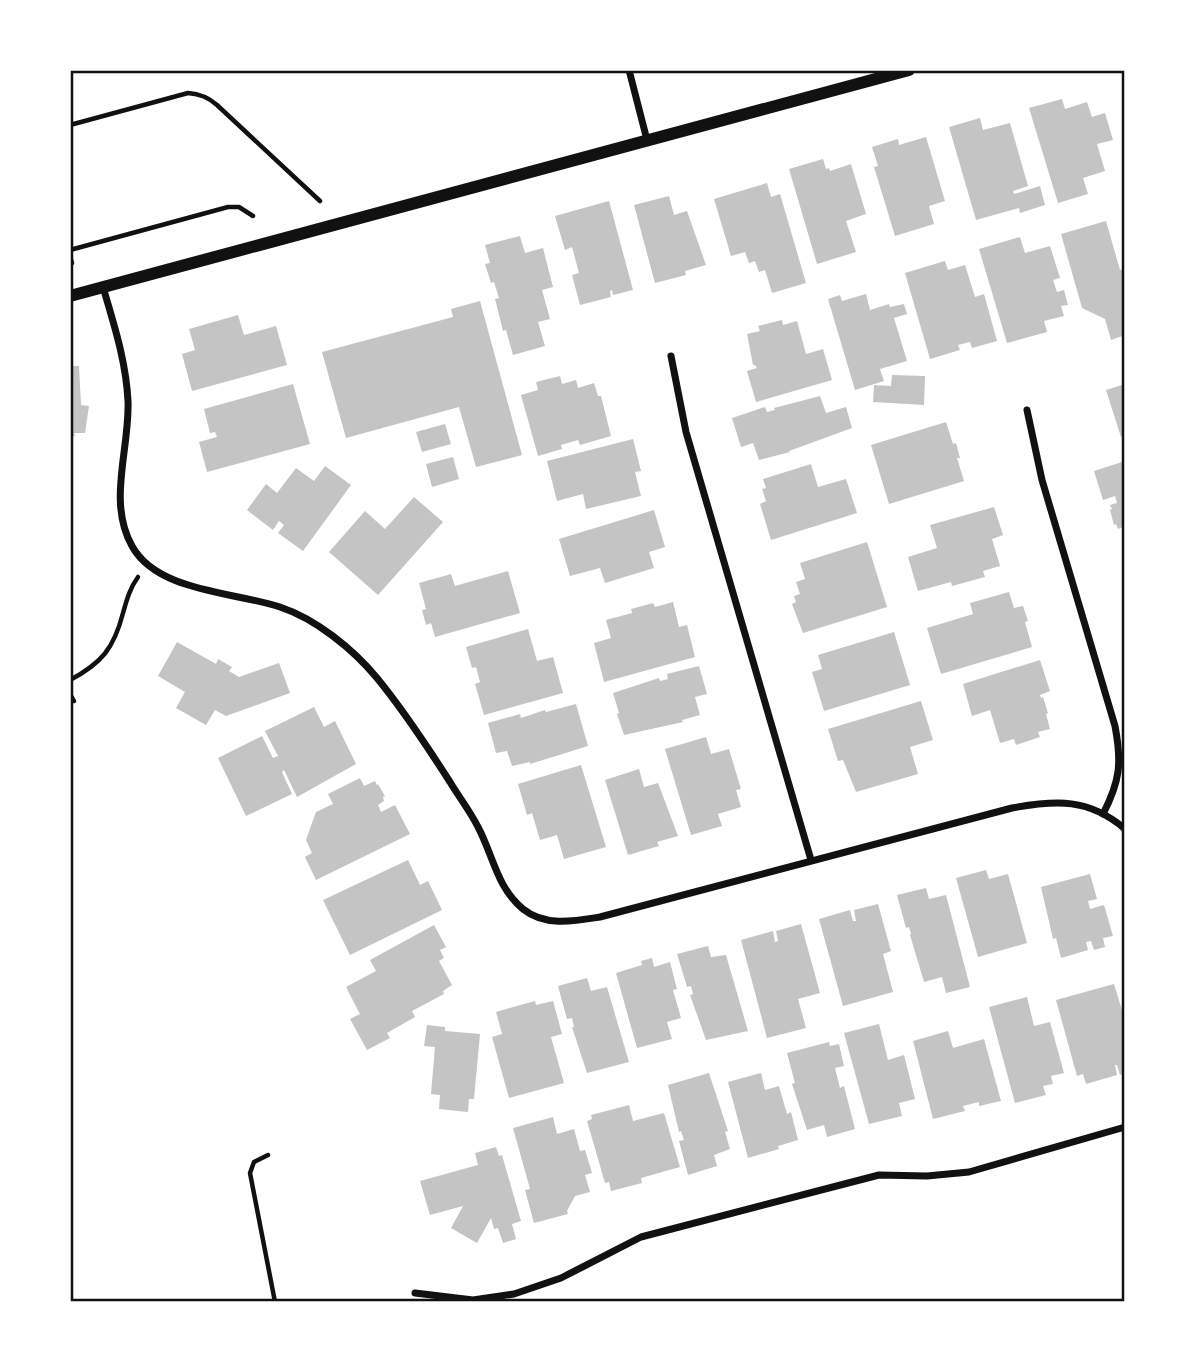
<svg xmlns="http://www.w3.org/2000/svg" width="1195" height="1372" font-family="'Exo 2',sans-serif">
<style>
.building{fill:#c4c4c4}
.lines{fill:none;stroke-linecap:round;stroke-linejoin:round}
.path{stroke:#111;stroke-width:4.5}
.minor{stroke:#111;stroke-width:7}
.tertiary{stroke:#111;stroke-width:12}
.neatline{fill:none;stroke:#111;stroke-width:2.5}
</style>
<rect width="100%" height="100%" fill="#fff"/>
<g class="building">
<polygon points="1062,99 1065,109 1087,102 1092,117 1105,113 1113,140 1097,144 1105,171 1083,178 1088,194 1058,203 1029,108"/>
<polygon points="980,118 983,130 1010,123 1028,186 1013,191 1014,194 1040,186 1045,205 1020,213 1019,208 976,220 949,127"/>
<polygon points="926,137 945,201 929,206 934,224 895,236 874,167 878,166 872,147 898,139 899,145"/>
<polygon points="823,159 826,169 829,168 830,171 851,164 866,214 846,221 856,252 817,264 789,169"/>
<polygon points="767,183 771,197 780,194 806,283 772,293 765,270 759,272 755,261 749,263 745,252 731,256 714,199"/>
<polygon points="669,196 674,215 687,211 706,265 685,271 686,275 655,283 634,205"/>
<polygon points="609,201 633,290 613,295 612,290 610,291 611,297 580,305 572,275 579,273 572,247 565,250 555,216"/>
<polygon points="1106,221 1120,270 1125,268 1125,335 1111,340 1105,319 1082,308 1061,234"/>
<polygon points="520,236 525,253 543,248 553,287 542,290 550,319 538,322 545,346 513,355 506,330 503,331 495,299 499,298 494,282 491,283 485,264 490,263 485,245"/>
<polygon points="1020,237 1025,253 1050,246 1060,278 1053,280 1057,292 1064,290 1068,305 1061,306 1064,316 1044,321 1047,332 1007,343 979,249"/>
<polygon points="945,261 948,270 965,265 975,297 984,294 997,341 972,348 970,342 958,345 960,350 930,359 905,273"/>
<polygon points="866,294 870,310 889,304 890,307 904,304 907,314 894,318 907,361 880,369 884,381 855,390 828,299 840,295 842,301"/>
<polygon points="480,301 522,455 476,467 459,407 346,438 322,352 453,317 451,309"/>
<polygon points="238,315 244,335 276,326 287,365 192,391 182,354 195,350 189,329"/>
<polygon points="782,320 783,325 797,321 806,354 823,349 832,380 756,402 747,371 757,368 755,365 753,365 747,334 760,331 758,326"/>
<polygon points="70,366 79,366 81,405 89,406 85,433 74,433 75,436 70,437"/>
<polygon points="892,375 925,376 924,405 873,402 874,385 891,386"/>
<polygon points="560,376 562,384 576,380 578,388 594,383 598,396 601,396 611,436 580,445 578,440 561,445 562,449 538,456 521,395 538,390 536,382"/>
<polygon points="293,384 310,444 207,472 199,442 217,437 215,432 210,433 204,409"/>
<polygon points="1125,384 1125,435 1121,437 1106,390"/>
<polygon points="820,396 826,413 846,407 852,428 789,451 790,452 759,460 753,443 741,447 732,418 765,407 767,412 775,410 774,408"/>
<polygon points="946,422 953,444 956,443 960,458 957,458 964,481 889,504 871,445"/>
<polygon points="445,424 451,444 422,452 416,432"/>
<polygon points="633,439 641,471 635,472 641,496 586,509 583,494 557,501 547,461"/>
<polygon points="453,457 459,479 432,487 426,464"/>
<polygon points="1125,461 1125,526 1118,529 1116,524 1114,525 1110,510 1112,509 1110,505 1117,503 1115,496 1103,500 1094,471"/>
<polygon points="811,464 818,487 846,479 857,513 771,540 760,504 766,501 762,489 766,488 763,479"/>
<polygon points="325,466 351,485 303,551 278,533 284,525 279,521 273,530 247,510 266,484 277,493 296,468 314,481"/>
<polygon points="414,497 443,522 378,595 329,552 365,511 385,529"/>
<polygon points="994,507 1003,535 992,539 1000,566 983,571 985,577 952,586 951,582 918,591 908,557 937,548 930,525"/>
<polygon points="654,510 665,547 649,552 654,568 605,583 600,568 570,576 559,539"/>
<polygon points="867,542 887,607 803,633 792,604 796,602 794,596 800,594 796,582 805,579 800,563"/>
<polygon points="508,571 520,613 435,637 431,623 426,625 422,610 426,609 419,583 451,574 455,586"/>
<polygon points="1009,592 1014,608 1023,606 1028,621 1025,622 1032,647 941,674 927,628 973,614 970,603"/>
<polygon points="673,602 679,627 687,625 695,657 604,682 594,643 611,638 606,620 632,613 631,609 653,603 655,607"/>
<polygon points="528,629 537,661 553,657 563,693 484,715 475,684 480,682 476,667 472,668 466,647"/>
<polygon points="894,632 910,685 824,711 812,672 822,669 818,655"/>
<polygon points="177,642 216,664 218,659 232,667 229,671 239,677 279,663 290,693 226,716 215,710 206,725 176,708 185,692 158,676"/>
<polygon points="1040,660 1050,691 1040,695 1041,698 1043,697 1048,713 1046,714 1050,729 1038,732 1040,737 1016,745 1014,739 1000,743 990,710 972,716 963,684"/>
<polygon points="699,666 707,694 695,697 700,715 682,720 683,722 624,735 617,714 619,713 613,693 659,678 660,681 668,679 667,674"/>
<polygon points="921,701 933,740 910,747 918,774 856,792 843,760 838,761 828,729"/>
<polygon points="576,704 588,746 530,764 530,762 512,766 507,751 496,753 488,723 520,714 521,718 545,710 546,712"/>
<polygon points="314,707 324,727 335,721 356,764 297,797 284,770 282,772 292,794 246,816 218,758 262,736 273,758 278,756 265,731"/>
<polygon points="706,737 711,754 729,749 741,789 736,790 741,807 718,814 722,826 691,835 665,749"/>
<polygon points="581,765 606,847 564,859 557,835 540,840 532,813 527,815 518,784"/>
<polygon points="639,769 644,787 658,783 678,836 657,842 659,846 628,855 605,780"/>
<polygon points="360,778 364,786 375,781 377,785 378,784 385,796 383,797 384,801 378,805 381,812 395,805 410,834 316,880 305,857 312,853 306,840 316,812 333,804 328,794"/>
<polygon points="408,860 420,885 428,881 442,910 350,955 323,900"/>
<polygon points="986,870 989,879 1008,874 1027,943 978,957 956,878"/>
<polygon points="1090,874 1097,899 1088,901 1090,909 1104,905 1113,936 1103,938 1105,947 1094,950 1091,941 1086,942 1088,950 1061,958 1056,938 1053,939 1041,887"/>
<polygon points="926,888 929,899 946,895 970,987 946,993 942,977 924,982 910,935 911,934 909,927 906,928 897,895"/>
<polygon points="878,904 891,951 883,954 893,992 843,1006 819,919 850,910 853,921 856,921 854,910"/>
<polygon points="801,924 820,993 798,999 806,1028 767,1038 741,940 773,931 775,942 778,941 776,931"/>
<polygon points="434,925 446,947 440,950 444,958 439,961 452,985 443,991 444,994 412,1011 415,1017 387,1033 390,1038 367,1050 350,1019 360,1014 346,987 376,971 370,960"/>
<polygon points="708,946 711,957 726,955 748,1031 706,1040 690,995 693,994 691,986 687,987 677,954"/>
<polygon points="652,958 654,967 670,962 677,989 673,990 681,1018 667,1022 672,1039 637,1048 616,973 642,965 641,961"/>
<polygon points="587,978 591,991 607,987 629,1062 587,1073 572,1027 574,1027 572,1018 567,1019 558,986"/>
<polygon points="1114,984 1125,1020 1125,1073 1120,1075 1117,1065 1115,1065 1117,1075 1086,1084 1083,1074 1077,1076 1056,1000"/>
<polygon points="1027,997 1034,1026 1050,1022 1064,1073 1051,1076 1053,1084 1043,1086 1046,1095 1015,1103 989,1007"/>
<polygon points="535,1001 536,1005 553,1001 562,1034 551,1037 564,1083 509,1098 492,1037 502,1034 496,1012"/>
<polygon points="879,1024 888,1060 904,1055 915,1099 899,1103 902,1116 869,1124 844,1033"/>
<polygon points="427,1025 445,1027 445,1031 480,1034 474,1099 469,1099 468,1112 439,1109 440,1095 431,1094 435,1047 424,1046"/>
<polygon points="948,1031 953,1048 984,1039 1001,1101 979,1106 979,1102 963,1106 965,1111 933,1119 913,1041"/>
<polygon points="829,1042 830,1046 839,1044 844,1066 835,1068 840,1088 844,1086 855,1129 827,1137 824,1125 807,1130 792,1084 795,1083 787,1053"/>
<polygon points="709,1073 728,1131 725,1132 730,1149 714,1155 717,1166 688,1175 679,1141 684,1140 681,1131 679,1132 668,1085"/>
<polygon points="761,1073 765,1090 779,1086 787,1114 791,1112 798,1140 778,1146 779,1149 748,1158 728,1082"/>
<polygon points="629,1105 633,1121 664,1113 680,1167 641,1178 642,1183 611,1191 609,1182 605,1183 587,1121 592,1119 591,1115"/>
<polygon points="553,1117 557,1134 574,1129 580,1151 585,1150 592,1173 585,1175 590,1192 575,1196 567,1211 568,1214 534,1223 525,1190 530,1189 513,1128"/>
<polygon points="496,1147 499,1156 502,1155 521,1221 512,1224 516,1239 503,1243 498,1228 494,1229 491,1218 477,1243 451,1228 463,1206 430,1215 420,1181 478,1165 475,1153"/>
</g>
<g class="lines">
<g class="path">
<path d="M70,125L188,93C200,94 208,97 217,105L320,201"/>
<polyline points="70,250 228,207 239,207 253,216"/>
<polyline points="70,256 72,263"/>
<path d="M70,680C102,663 114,648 123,613C127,599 130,588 138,577"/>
<polyline points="70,694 74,701"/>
<polyline points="268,1155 254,1162 250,1173 275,1302"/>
</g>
<g class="minor">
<polyline points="629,70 647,140"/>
<path d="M103,287C114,325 126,361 128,401C130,448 107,502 132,546C157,592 235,592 280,607C316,619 353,649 377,678C404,711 427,746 450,782C459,797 470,811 478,827C493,855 497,888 523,909C545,927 575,921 600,917L1012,808C1056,800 1089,798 1125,829"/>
<polyline points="671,356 686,432 811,860"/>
<path d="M1027,410L1042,480L1115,726C1122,763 1120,781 1103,814"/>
<polyline points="415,1293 473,1300 514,1294 561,1278 641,1237 879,1175 927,1176 969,1172 1125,1127"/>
</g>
<polyline class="tertiary" points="70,296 909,70"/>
</g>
<rect width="1195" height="1372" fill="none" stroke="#ffffff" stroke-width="144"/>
<rect x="72" y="72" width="1051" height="1228" class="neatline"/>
</svg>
